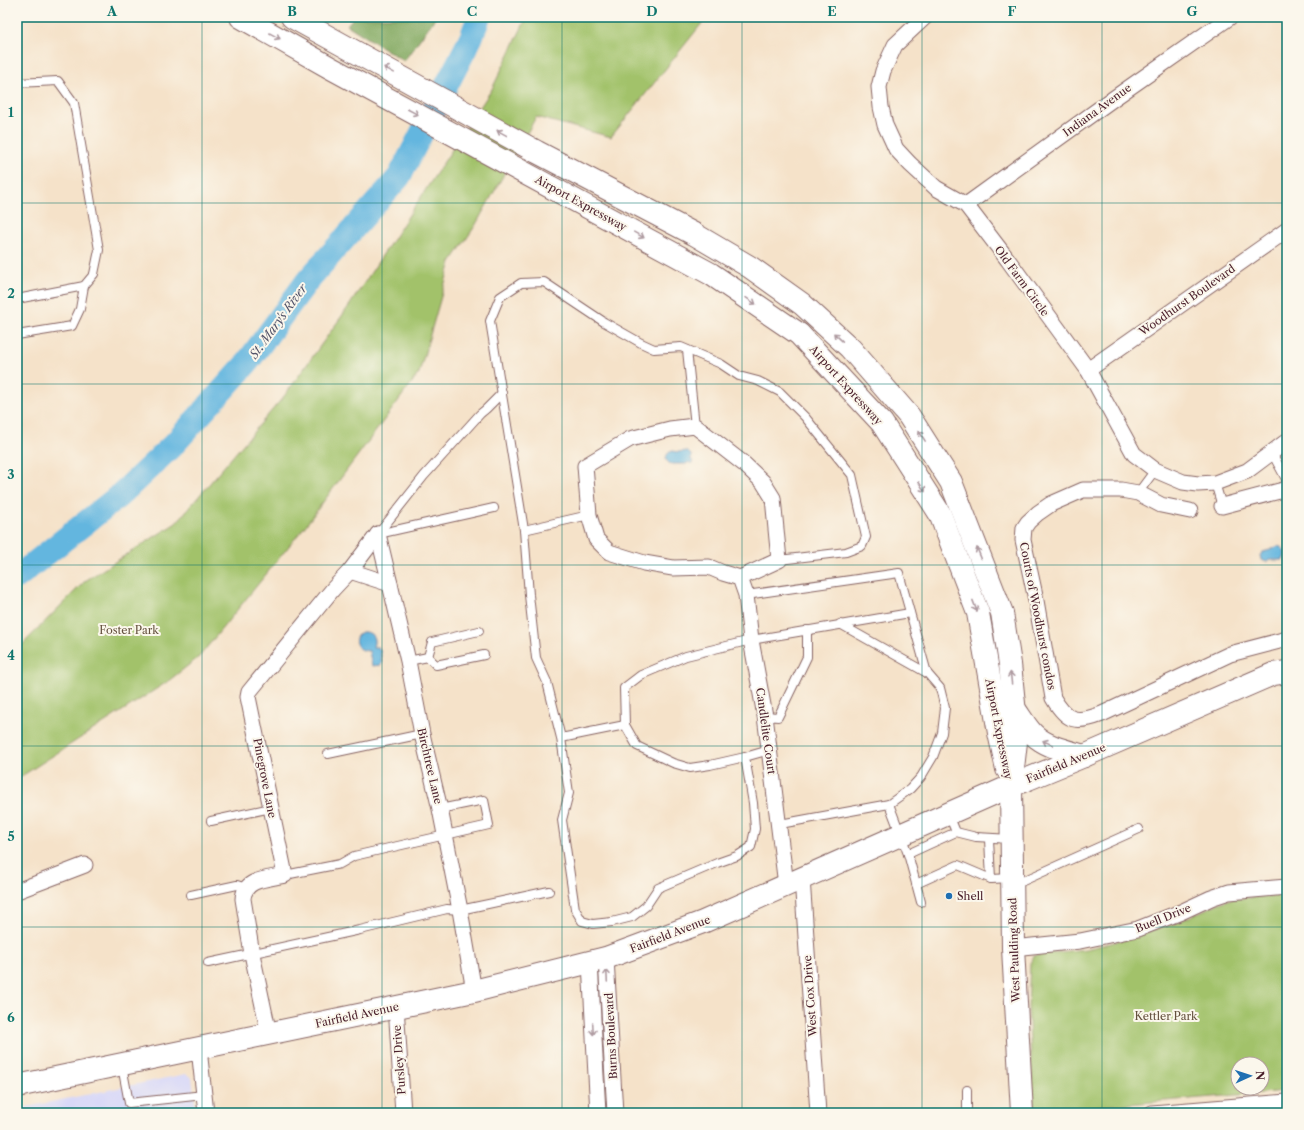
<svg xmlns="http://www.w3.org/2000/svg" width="1304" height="1130" font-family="'Libre Caslon Text',serif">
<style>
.built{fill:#d7d7f8}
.green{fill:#a2c26a;stroke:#76704a;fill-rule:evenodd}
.forest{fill:#81a85e;stroke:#666444}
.water{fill:#63b6df;stroke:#566a85}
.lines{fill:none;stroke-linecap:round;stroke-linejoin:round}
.river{stroke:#63b6df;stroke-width:24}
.lane-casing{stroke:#866362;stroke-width:10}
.street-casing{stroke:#866362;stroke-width:17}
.secondary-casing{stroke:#866362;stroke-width:24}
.primary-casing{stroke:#866362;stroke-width:24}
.lane{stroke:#fff;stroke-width:8}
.street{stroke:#fff;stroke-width:15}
.secondary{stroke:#fff;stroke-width:22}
.primary{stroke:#fff;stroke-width:22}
.oneway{stroke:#ae9aa0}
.grid{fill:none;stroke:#0f766e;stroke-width:1;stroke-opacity:0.55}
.poi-dot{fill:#1f6fb2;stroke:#fbf7ec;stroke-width:1.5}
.labels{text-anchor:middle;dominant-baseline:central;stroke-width:4;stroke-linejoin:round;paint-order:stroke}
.street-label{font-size:11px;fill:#4a1f2b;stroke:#fbf7ec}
.park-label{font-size:11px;fill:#64503e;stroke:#fbf7ec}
.poi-label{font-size:11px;fill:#4a1f2b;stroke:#fbf7ec;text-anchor:start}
.water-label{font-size:12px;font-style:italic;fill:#53546a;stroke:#fbf7ec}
.neatline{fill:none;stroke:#0f766e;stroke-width:1.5}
.grid-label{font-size:13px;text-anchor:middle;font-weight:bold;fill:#0f766e}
</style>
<rect width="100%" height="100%" fill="#fbf7ec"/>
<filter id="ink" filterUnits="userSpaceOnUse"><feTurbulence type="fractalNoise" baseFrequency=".025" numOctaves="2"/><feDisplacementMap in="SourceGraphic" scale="8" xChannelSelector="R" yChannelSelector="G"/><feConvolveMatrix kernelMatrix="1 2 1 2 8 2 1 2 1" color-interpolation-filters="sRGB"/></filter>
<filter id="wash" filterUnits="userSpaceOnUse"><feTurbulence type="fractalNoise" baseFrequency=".012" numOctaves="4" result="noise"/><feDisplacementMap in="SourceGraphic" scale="16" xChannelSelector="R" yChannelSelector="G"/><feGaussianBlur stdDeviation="0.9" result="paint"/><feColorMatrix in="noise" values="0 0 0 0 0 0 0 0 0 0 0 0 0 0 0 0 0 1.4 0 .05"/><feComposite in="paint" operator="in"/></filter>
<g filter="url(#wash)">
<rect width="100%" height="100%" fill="#f5e2c9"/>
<polygon class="built" points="186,1074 192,1078 196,1113 17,1113 17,1109"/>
<g class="green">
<polygon points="527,17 707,17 611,137 536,117 475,226 451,262 419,373 306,525 199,657 167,682 17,779 17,650 85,581 176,523 285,395 349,306 492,89"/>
<path d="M1287,895V1091L1042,1111L1034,1105L1028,1007L1030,963L1034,956L1043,954L1086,949L1111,943L1176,923L1219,903L1231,899ZM1238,1064H1262V1088H1238Z"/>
</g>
<polygon class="forest" points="354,17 436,17 404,61 347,25"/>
<g class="water">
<path d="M673,451L678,452L687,451L691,455V460L693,461L691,464L689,462L686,464H670L666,460C666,455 668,452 673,451Z"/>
<path d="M1278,546C1285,548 1287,554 1283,560H1271L1267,562L1261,560L1260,555L1263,552L1270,550Z"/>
<path d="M362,632C373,631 376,639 373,647H378L380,649L382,663L381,665L372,666L369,651C356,651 350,638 362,632Z"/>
</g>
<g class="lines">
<polyline class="river" points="17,577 119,496 174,444 246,364 308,280 399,177 471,38 479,17"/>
</g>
</g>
<g filter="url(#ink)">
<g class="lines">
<g class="lane-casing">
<g id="lane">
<polyline points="17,83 58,81 74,103 99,250 94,274 84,286 17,299"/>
<polyline points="17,335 72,326 80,309 84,286"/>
<polyline points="687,350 695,426"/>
<polyline points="1272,453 1287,481"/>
<polyline points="1215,483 1222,506"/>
<polyline points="1138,493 1155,470"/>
<polyline points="524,530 589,515"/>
<polyline points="378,534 424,476 480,414 486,409 502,393"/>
<polyline points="378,534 494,508"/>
<polyline points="746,595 899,573 927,673 940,688 945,708 942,733 933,757 921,777 910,789 889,804 780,824"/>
<polyline points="840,624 927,673"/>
<polyline points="428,657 432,642 479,631"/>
<polyline points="408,661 428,657 436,665 484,655"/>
<polyline points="765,716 778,717 807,657 807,630"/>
<polyline points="561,738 625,725"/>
<polyline points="769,750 745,757 753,803 755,829 751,847 737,856 717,863 658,888 646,906 632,917 612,922 593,924 582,921 575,909 562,820 569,793 561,738 547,682 536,658 529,595 524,530 490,321 500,297 521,283 544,282 604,322 641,343 654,349 681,347 721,364 739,376 758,381 780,392 805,417 852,475 866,537 862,546 846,552 779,560"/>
<polyline points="328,754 422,734"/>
<polyline points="745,757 710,765 690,768 673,763 637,746 625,725 624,688 641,675 686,656 751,640 910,613"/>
<polyline points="889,804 908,854 956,832"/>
<polyline points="949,815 956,832 976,837 1011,839"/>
<polyline points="211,821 271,808"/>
<polyline points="989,839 991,879"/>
<polyline points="908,854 921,902"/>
<polyline points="285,875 340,864 354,856 489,825 484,800 440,809"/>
<polyline points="916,884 958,865 991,879 1012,878"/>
<polyline points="1014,885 1139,829"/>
<polyline points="191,895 237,885 246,888"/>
<polyline points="208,963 360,930 447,909 460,910 549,891"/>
<polyline points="122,1066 129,1103 204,1095"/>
<polyline points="967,1090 967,1113"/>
</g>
</g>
<g class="street-casing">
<g id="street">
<polyline points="925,17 895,45 883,71 879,87 881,107 885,125 896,149 910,164 936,188 966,205 1008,260 1088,370 1134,454 1155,470 1183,482 1198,484 1215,483 1247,471 1287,441"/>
<polyline points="966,205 1110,101 1230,17"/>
<polyline points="1088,370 1287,230"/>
<polyline points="1222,506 1287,489"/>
<path d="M1190,511L1161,505L1138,493L1121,490H1083L1051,504L1038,513L1028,522L1024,528L1023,540L1035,595L1053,698C1067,722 1076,724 1102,714L1230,654L1287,639"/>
<polyline points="378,534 390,584"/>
<polyline points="350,571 390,584 408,661 422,734 440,809 460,910 474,991"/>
<polyline points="740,578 779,560 773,498 763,482 744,464 695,426 670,429 630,439 585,466 589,515 596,539 609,552 644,563 673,568 709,567 723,573 740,578 746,595 751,640 765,716 786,885"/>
<polyline points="802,878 818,1113"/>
<polyline points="17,891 85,865"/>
<polyline points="1013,948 1080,941 1138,929 1181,912 1211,898 1229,892 1287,887"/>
<polyline points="606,958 615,1113"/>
<polyline points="590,962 598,1113"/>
<polyline points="396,1006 403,1113"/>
<path d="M269,1034L252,954L243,899C244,878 269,879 285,875L248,697L249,692L333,589L350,571L378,534"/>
<polyline points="199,1049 206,1113"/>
<polyline points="1152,1113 1287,1102"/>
</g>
</g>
<g class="secondary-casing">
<g id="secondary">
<path d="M1014,708C1020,716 1026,727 1033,734C1046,747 1067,751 1084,756"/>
<polyline points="17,1086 474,991 606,958 703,922 1011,786 1084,756 1273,674 1287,672"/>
</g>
</g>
<g class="primary-casing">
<g id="primary">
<polyline points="241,17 329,67 711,274 799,334 882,423 940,514 978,613 999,733 1007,769"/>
<polyline points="292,17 537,152 694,234 750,267 802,304 850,348 909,416 951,482 1002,613 1010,664 1017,733 1011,786 1013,948 1022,1113"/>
</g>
</g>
<use href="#lane" class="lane"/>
<use href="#street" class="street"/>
<use href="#secondary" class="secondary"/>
<use href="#primary" class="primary"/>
</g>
<defs><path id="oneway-shaft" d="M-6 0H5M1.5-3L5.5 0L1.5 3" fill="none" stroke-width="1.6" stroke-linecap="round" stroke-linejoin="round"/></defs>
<g class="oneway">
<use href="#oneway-shaft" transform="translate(275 36) rotate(29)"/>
<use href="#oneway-shaft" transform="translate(389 70) rotate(-151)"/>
<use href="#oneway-shaft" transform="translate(413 112) rotate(28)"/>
<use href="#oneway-shaft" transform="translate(502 133) rotate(-151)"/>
<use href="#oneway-shaft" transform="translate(639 235) rotate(29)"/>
<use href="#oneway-shaft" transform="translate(751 301) rotate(34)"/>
<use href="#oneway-shaft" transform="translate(838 337) rotate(-137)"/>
<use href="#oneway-shaft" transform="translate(922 436) rotate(-122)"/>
<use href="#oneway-shaft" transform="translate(922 487) rotate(57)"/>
<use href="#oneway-shaft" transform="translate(979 553) rotate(-112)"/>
<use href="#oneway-shaft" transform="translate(975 606) rotate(69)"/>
<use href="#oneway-shaft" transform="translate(1011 678) rotate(-96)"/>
<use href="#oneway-shaft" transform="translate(1048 743) rotate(-155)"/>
<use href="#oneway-shaft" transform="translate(607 976) rotate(-93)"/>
<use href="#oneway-shaft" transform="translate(593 1029) rotate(87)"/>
</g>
</g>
<path class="grid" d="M202,17V1113M382,17V1113M562,17V1113M742,17V1113M922,17V1113M1102,17V1113M17,203H1287M17,384H1287M17,565H1287M17,746H1287M17,927H1287"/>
<circle class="poi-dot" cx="949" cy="896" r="4"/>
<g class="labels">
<g class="street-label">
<text transform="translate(1097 110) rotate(-36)">Indiana Avenue</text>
<text transform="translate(581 203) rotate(29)">Airport Expressway</text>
<text transform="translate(1022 281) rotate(54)">Old Farm Circle</text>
<text transform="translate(1187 300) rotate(-35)">Woodhurst Boulevard</text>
<text transform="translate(846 385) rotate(48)">Airport Expressway</text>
<text transform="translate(1038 616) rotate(79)">Courts of Woodhurst condos</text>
<text transform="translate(999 729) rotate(79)">Airport Expressway</text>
<text transform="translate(766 731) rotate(82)">Candlelite Court</text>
<text transform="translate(1066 763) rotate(-23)">Fairfield Avenue</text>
<text transform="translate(430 766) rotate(77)">Birchtree Lane</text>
<text transform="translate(265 778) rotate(79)">Pinegrove Lane</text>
<text transform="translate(1163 918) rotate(-22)">Buell Drive</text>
<text transform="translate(670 934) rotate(-21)">Fairfield Avenue</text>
<text transform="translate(1014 950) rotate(-92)">West Paulding Road</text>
<text transform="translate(810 996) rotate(-94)">West Cox Drive</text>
<text transform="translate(357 1015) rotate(-12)">Fairfield Avenue</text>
<text transform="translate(611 1036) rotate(-93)">Burns Boulevard</text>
<text transform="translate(399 1060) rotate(-94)">Pursley Drive</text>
</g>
<g class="park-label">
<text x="129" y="630">Foster Park</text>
<text x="1166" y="1016">Kettler Park</text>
</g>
<g class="poi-label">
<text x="957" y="896">Shell</text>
</g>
<g class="water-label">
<text transform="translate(278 321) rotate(-54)">St. Mary's River</text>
</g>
</g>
<rect width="1304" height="1130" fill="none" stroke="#fbf7ec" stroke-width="44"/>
<g transform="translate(1250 1076) rotate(87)"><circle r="19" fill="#fbf7ec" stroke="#b4a19f"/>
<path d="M0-3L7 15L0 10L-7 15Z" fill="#1f6fb2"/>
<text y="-6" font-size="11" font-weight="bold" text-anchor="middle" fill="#4a1f2b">N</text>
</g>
<rect x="22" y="22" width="1260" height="1086" class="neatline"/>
<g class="grid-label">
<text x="112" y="16">A</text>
<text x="292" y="16">B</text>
<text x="472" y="16">C</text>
<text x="652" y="16">D</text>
<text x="832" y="16">E</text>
<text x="1012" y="16">F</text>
<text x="1192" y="16">G</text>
<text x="11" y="117">1</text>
<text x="11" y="298">2</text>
<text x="11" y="479">3</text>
<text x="11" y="660">4</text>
<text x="11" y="841">5</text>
<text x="11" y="1022">6</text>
</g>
</svg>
